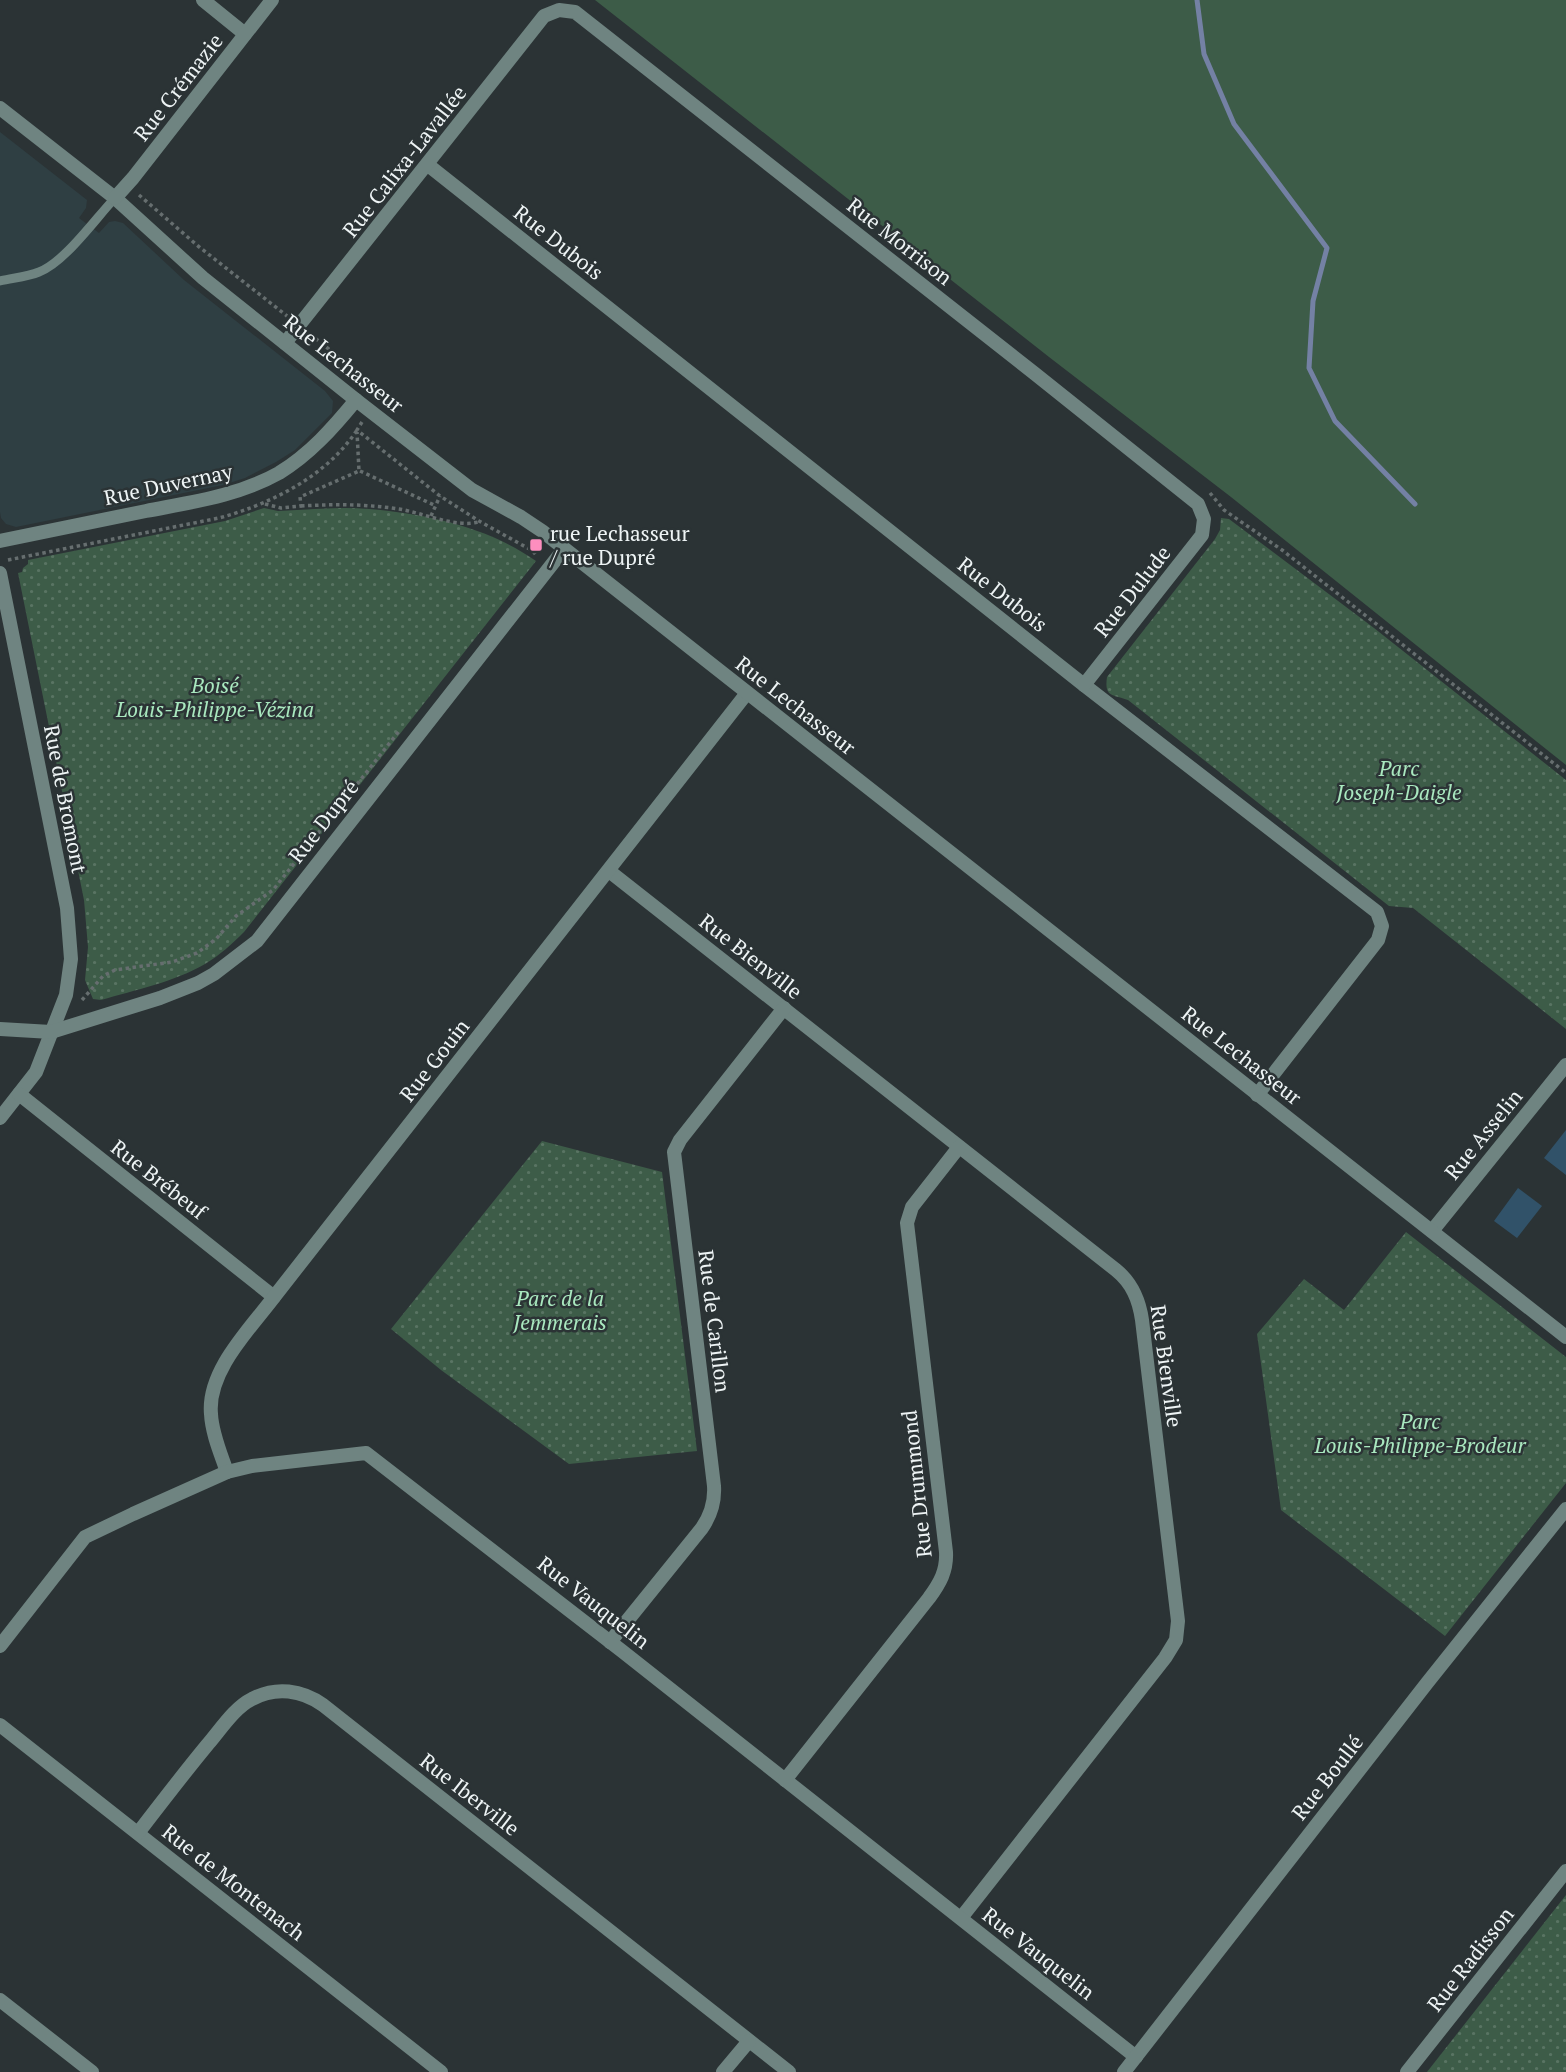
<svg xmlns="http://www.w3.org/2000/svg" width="1566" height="2072" font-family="'PT Serif',serif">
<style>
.built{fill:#2f3f43}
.grass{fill:#3d5c48}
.park{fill:url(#park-dots)}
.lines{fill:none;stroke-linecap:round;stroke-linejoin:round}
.stream{stroke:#7481a4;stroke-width:5}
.building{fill:#315269}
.path{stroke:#666e6f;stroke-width:3.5;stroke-dasharray:3.5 3.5;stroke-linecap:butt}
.service{stroke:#6f8481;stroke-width:9}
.minor{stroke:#6f8481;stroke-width:14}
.tertiary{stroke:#6f8481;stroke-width:14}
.poi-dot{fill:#fd8ebe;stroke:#2b3335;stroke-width:2.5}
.labels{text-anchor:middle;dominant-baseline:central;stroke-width:5;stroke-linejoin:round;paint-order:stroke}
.street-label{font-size:21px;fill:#eef4f5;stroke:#2b3335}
.poi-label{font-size:21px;fill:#eef4f5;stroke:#2b3335;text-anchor:start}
.park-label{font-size:21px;font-style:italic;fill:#a9e8bf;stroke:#2b3335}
</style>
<defs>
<pattern id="park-dots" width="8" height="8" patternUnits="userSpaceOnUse" patternTransform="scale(1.75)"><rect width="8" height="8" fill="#3d5c48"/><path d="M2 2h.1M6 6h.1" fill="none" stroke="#597463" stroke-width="1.8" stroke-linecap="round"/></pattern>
</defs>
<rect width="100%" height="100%" fill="#2b3335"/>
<polygon class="built" points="0,132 87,200 86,208 79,218 99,233 109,222 115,221 123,223 184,280 325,391 333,401 332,413 295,450 276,462 245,478 223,485 16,527 6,524 1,518 0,512"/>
<polygon class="grass" points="595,0 1566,0 1566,765 1231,497 1049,357"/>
<g class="park">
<path d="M264,508L278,511C307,510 339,506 369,509C427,514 488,527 536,561L244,932C232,944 220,955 205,964C174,982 135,990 101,1000L93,999L85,980L88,947L84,900L18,573L22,572L23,568L28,564V560L225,521Z"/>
<path d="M1221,518L1229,519L1374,628L1566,780V1029L1413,908L1389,906L1128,700C1113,694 1104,698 1107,677L1215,539L1220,530Z"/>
<polygon points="542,1141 662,1172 697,1451 569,1464 441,1370 391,1329"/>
<polygon points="1406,1232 1566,1357 1566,1483 1445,1636 1281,1510 1257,1334 1304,1279 1344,1310"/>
<polygon points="1566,1895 1566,2072 1427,2072"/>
</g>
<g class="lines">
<polyline class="stream" points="1197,0 1204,54 1234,124 1327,248 1313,301 1309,368 1335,421 1415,504"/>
</g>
<g class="building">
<polygon points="1566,1130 1566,1175 1544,1158"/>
<polygon points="1518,1188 1542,1206 1517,1238 1494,1221"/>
</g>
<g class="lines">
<g class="path">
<polyline points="139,195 198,246 287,316"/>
<polyline points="310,334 385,394 380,400"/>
<polyline points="362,422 357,430 440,496 479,521 533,551 536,555"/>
<polyline points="360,471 434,505"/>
<polyline points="1210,493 1224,510 1282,550 1566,773"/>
<polyline points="265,504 281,508 301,506 300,497 359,471 357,432"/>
<path d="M301,506C334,504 366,504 399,509C423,513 456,528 478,522"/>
<polyline points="431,516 440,496"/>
<path d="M8,560L219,518C271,504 327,476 357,430"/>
<polyline points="82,1000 103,976 115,970 172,962 197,953 216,939 236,916 273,890 400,730"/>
</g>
<path class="service" d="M0,281C12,278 27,277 39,272C65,262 95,219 115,198"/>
<g class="minor">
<polyline points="203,0 245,34"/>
<polyline points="0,108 115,198 203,278 356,400"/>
<polyline points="428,165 1084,685 1377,912 1382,926 1378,940 1257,1095"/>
<polyline points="115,198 133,178 272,0"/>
<polyline points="285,343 544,16 559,10 575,12 1034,373 1198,504 1204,519 1202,535 1084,685"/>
<polyline points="0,573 67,908 71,959 66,995 36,1072 0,1118"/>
<path d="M609,871L1116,1270C1132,1283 1139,1299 1142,1320L1178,1621L1176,1640L1165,1658L961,1918"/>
<polyline points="0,1029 51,1032 160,998 198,983 214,974 257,941 564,549"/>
<polyline points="19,1094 274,1297"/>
<polyline points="1432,1231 1566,1065"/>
<path d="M227,1472C221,1454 212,1434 211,1414C207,1371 250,1329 274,1297L747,693"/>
<path d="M610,1642L702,1528C711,1515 715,1502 714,1486L674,1152L680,1140L784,1008"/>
<polyline points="0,1646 85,1537 133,1514 227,1472 252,1466 366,1453 622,1651 1136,2057"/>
<polyline points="0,1725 441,2072"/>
<path d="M785,1780L929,1598C940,1583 947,1571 946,1552L907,1223L912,1207L959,1147"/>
<path d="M138,1833C161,1803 184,1773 208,1744C221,1729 234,1708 252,1699C276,1686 302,1690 323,1705L789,2072"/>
<polyline points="0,2000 92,2072"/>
<polyline points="723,2072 749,2041"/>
<polyline points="1124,2072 1427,1683 1566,1509"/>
</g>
<g class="tertiary">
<path d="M0,541C49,531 98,521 146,511C192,502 238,496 279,473C310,454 333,428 356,400L472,490L521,517L542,531L1566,1337"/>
<polyline points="1407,2072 1566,1871"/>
</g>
</g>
<rect class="poi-dot" x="529" y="538" width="14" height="14" rx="3.5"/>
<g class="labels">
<g class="street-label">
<text transform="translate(178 87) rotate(-52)">Rue Crémazie</text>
<text transform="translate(404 161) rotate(-52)">Rue Calixa-Lavallée</text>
<text transform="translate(900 241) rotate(38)">Rue Morrison</text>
<text transform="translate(559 242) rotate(38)">Rue Dubois</text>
<text transform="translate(344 363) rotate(38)">Rue Lechasseur</text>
<text transform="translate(168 484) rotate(-12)">Rue Duvernay</text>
<text transform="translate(1132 591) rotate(-52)">Rue Dulude</text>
<text transform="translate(1003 594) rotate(38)">Rue Dubois</text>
<text transform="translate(796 705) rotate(38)">Rue Lechasseur</text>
<text transform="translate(66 799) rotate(79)">Rue de Bromont</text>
<text transform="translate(323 821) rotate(-52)">Rue Dupré</text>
<text transform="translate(751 956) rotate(38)">Rue Bienville</text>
<text transform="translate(1242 1055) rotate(38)">Rue Lechasseur</text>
<text transform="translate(434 1060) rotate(-52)">Rue Gouin</text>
<text transform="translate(1483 1134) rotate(-51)">Rue Asselin</text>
<text transform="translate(159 1179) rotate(38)">Rue Brébeuf</text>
<text transform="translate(715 1321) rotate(83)">Rue de Carillon</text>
<text transform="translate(1167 1366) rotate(82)">Rue Bienville</text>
<text transform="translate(916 1484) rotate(-96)">Rue Drummond</text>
<text transform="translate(594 1602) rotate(38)">Rue Vauquelin</text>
<text transform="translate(1327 1777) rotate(-52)">Rue Boullé</text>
<text transform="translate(470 1794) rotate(38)">Rue Iberville</text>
<text transform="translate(234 1882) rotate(38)">Rue de Montenach</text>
<text transform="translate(1039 1953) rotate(38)">Rue Vauquelin</text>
<text transform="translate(1470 1959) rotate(-52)">Rue Radisson</text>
</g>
<g class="poi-label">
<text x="550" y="533">rue Lechasseur<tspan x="550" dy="24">/ rue Dupré</tspan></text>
</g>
<g class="park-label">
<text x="215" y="685">Boisé<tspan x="215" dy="24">Louis-Philippe-Vézina</tspan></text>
<text x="1399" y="768">Parc<tspan x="1399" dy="24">Joseph-Daigle</tspan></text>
<text x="560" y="1298">Parc de la<tspan x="560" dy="24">Jemmerais</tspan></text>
<text x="1420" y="1421">Parc<tspan x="1420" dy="24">Louis-Philippe-Brodeur</tspan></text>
</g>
</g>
</svg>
